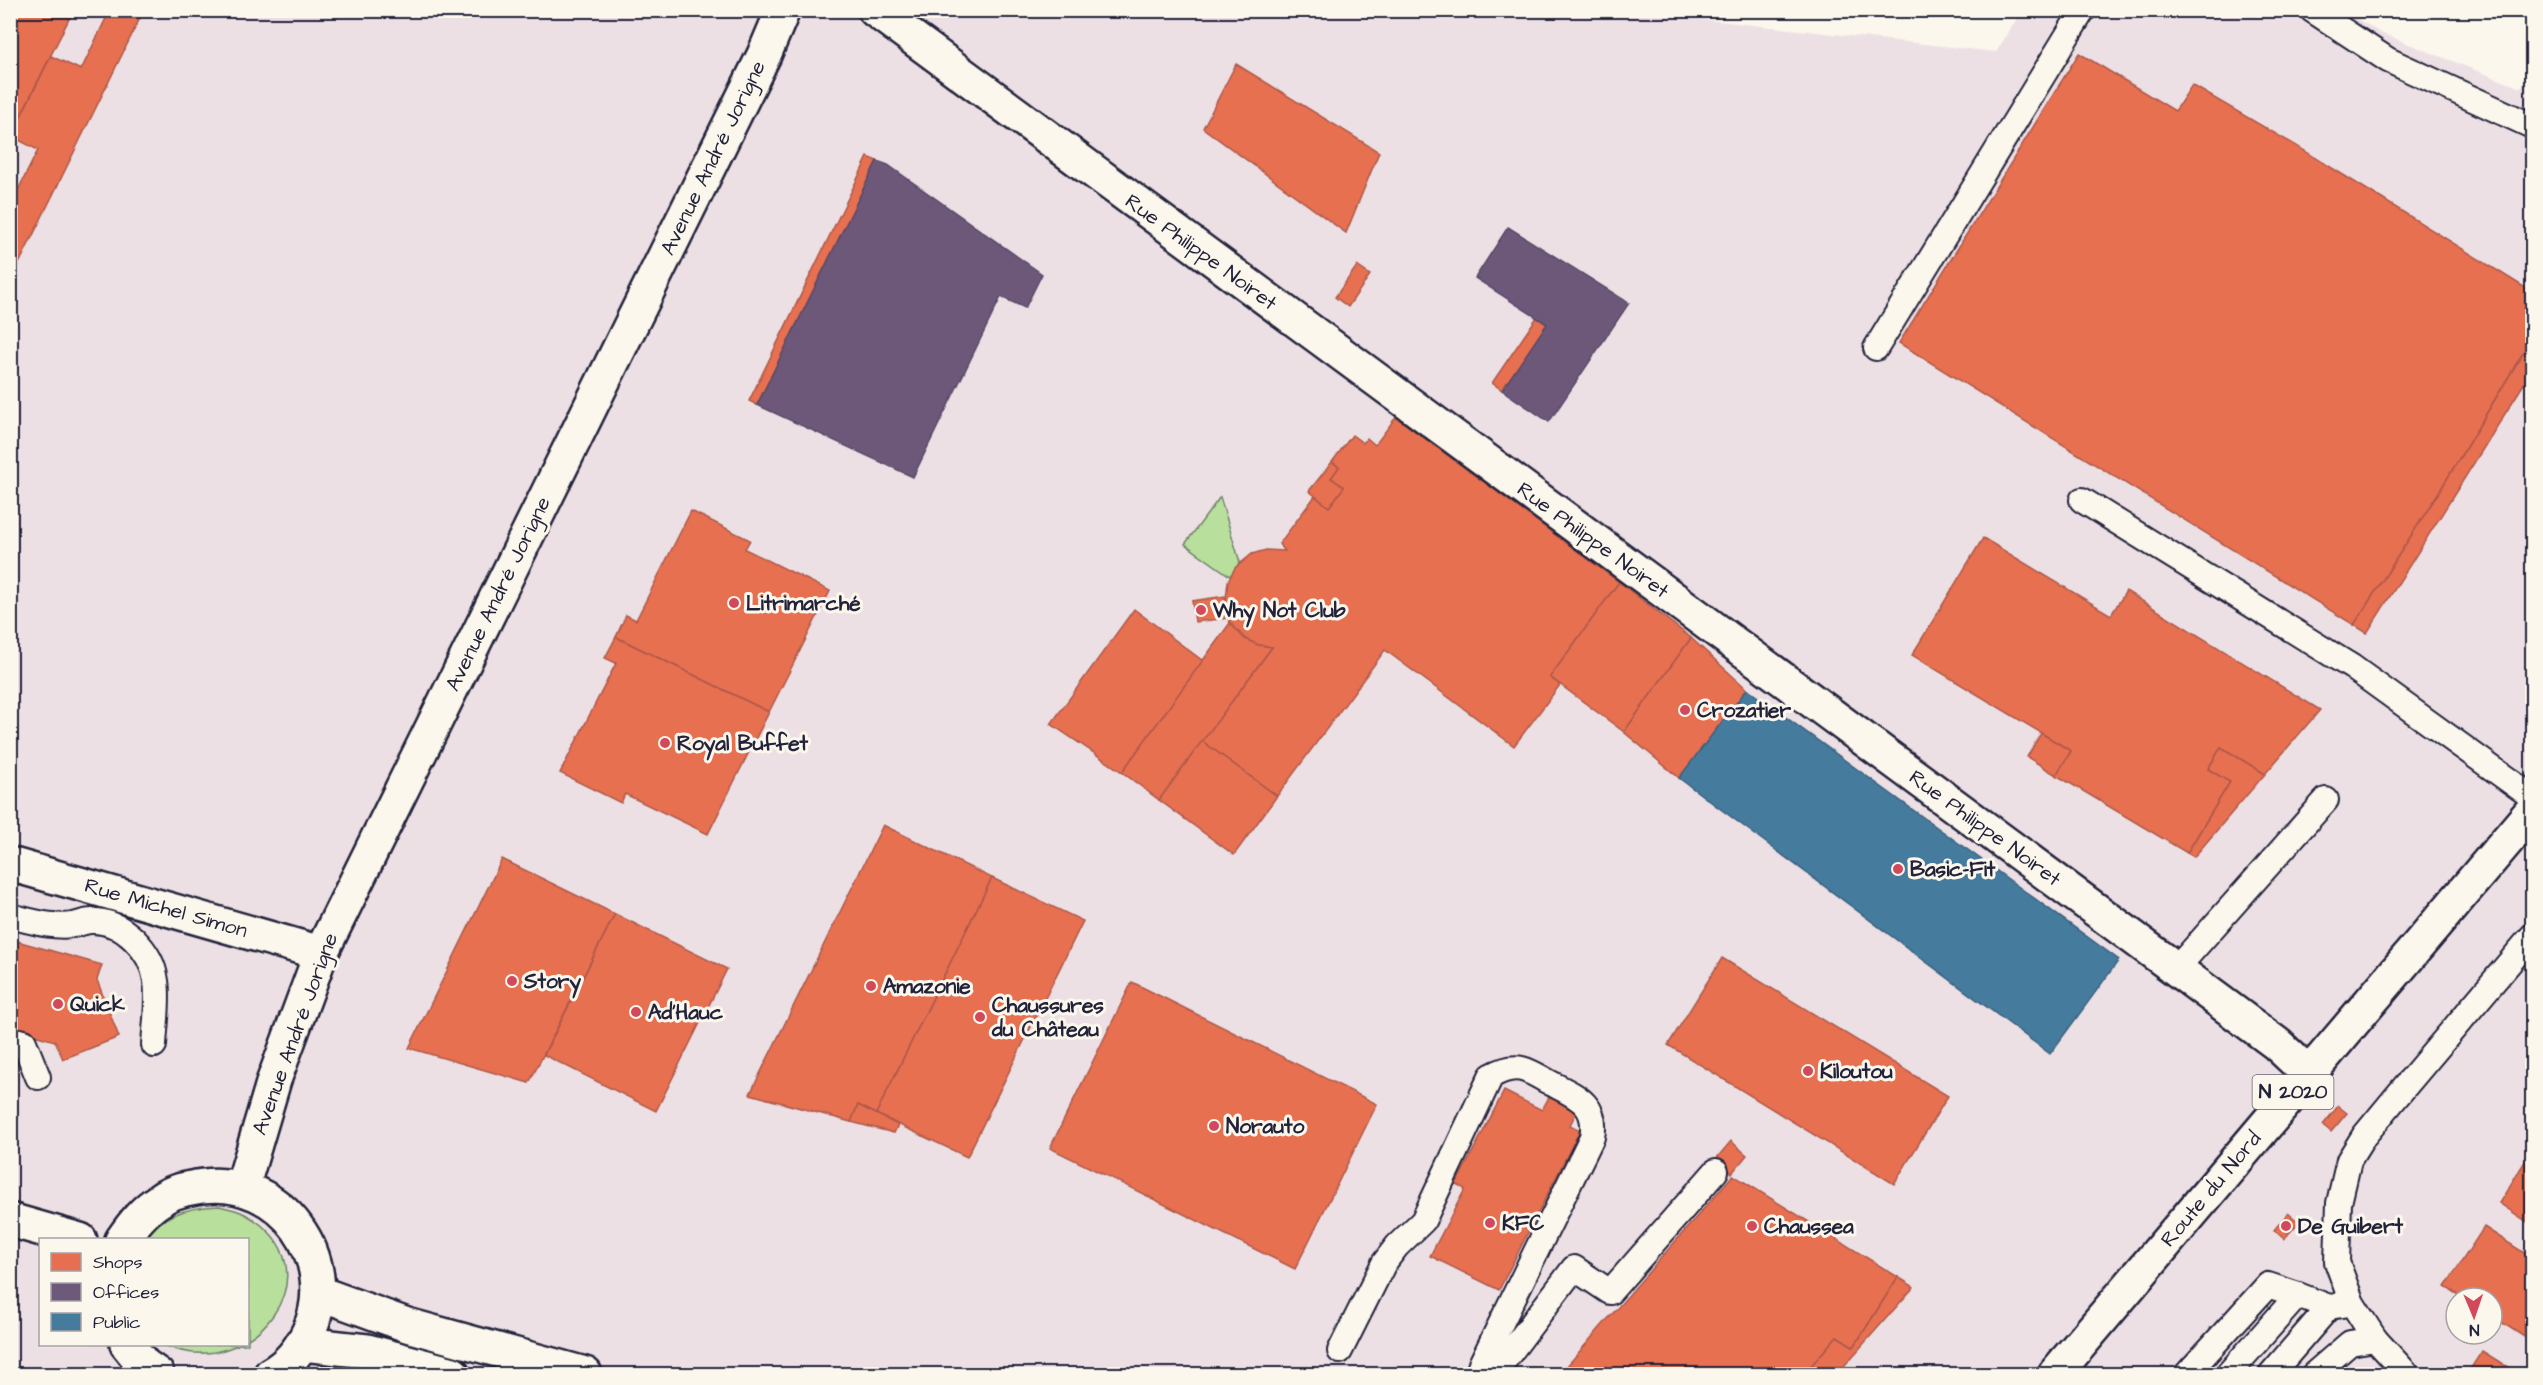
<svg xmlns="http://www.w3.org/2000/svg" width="2543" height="1385" font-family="'Architects Daughter',sans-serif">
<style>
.built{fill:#ede0e5;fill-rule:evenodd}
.green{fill:#b8df9b;stroke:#6d806b;stroke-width:1.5}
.shops{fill:#e76f51;stroke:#ac584a;stroke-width:1.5}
.offices{fill:#6d597a;stroke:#564867;stroke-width:1.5}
.public{fill:#457b9d;stroke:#3a6080;stroke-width:1.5}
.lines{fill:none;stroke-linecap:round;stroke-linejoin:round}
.lane-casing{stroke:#22223b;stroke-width:28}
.street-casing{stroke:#22223b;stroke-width:38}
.primary-casing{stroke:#22223b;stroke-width:38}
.lane{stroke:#fbf7ec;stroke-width:24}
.street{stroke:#fbf7ec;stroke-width:33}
.primary{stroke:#fbf7ec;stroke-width:33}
.poi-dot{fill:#d1495b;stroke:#fbf7ec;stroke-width:2}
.labels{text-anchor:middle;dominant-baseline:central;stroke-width:6;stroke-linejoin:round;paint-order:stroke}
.shield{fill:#fbf7ec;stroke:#636270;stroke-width:1.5}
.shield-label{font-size:20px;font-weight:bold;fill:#22223b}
.street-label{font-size:21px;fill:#22223b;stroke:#fbf7ec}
.poi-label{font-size:21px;font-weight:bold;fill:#22223b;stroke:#fbf7ec;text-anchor:start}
</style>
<rect width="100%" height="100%" fill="#fbf7ec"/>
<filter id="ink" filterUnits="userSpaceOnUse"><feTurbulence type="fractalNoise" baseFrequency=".0167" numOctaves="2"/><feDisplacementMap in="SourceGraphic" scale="12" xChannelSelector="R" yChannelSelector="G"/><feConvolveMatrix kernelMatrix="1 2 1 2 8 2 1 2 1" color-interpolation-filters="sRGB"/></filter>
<g filter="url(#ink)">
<path class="built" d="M1619,10L1996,52L2022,11L2343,10L2381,33L2521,88L2532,68V1374H11L10,11ZM40,1240H248V1344H40ZM2456,1298H2492V1334H2456Z"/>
<g class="green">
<polygon points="1220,497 1240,562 1230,576 1185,544"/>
<path d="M219,1206C228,1208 238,1210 245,1214C342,1268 251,1385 164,1345L248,1344V1240L146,1239C160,1213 192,1207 219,1206Z"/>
</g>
<g class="shops">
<polygon points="10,10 67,10 72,13 10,137"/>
<polygon points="110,10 144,10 10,282 10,206 38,150 11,136 51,56 81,70"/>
<polygon points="2079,53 2175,111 2192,85 2295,145 2532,292 2532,338 2441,489 2354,625 1899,343"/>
<polygon points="1236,64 1379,152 1346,233 1203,128"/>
<polygon points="868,157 877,161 757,405 749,401"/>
<polygon points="1357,266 1370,275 1348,307 1335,297"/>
<polygon points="1537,317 1547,324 1502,390 1492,383"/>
<polygon points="2532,338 2532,371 2367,633 2354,625 2441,489"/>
<polygon points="1396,417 1619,582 1550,677 1560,685 1514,746 1385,650 1277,796 1202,741 1272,647 1258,645 1245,639 1230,623 1225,608 1228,581 1235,568 1252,554 1266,550 1285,551 1279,544 1315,496 1329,507 1344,487 1331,478 1339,467 1332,462 1352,435 1363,443 1367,438 1375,445"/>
<polygon points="1332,462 1339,467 1331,478 1344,487 1329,507 1309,491"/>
<polygon points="691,511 750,540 745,549 830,591 769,712 616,637 626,615 636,620"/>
<polygon points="1983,538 2111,615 2126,591 2320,710 2265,774 2221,747 2208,769 2230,782 2187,853 2056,775 2071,751 1912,655"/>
<polygon points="1619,582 1691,638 1624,732 1550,677"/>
<polygon points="1225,596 1228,618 1195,622 1192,601"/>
<polygon points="1134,609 1203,661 1122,772 1051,724"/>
<polygon points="1230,623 1245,639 1258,645 1272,647 1159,800 1122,772"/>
<polygon points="616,637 769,712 708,834 625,794 621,803 560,773 616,663 605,658"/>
<polygon points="1691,638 1747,689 1679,778 1624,732"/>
<polygon points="2041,733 2071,751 2056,775 2027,757"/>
<polygon points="1202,741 1277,796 1234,855 1159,800"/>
<polygon points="2221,747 2265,774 2194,857 2187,853 2230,782 2208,769"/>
<polygon points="883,825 992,878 876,1114 858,1105 851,1122 750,1094"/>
<polygon points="502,859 615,914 529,1083 409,1048"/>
<polygon points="992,878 1083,921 967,1157 876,1114"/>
<polygon points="615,914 727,969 656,1111 544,1055"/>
<polygon points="10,939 102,965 97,980 119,1037 63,1059 55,1041 10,1028"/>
<polygon points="1722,958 1948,1096 1894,1184 1668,1045"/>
<polygon points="1132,982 1377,1104 1295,1269 1050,1148"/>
<polygon points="1504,1091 1542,1110 1549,1097 1577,1111 1570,1125 1580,1130 1499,1290 1430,1256 1465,1189 1456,1184"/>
<polygon points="858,1105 898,1125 894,1133 851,1122"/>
<polygon points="2338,1106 2347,1113 2331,1132 2323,1125"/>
<polygon points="1731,1141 1747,1155 1732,1173 1716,1159"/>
<polygon points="2532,1150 2532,1225 2499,1203"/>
<polygon points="1733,1175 1898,1277 1854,1347 1837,1336 1804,1374 1560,1374"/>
<polygon points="2288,1213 2299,1222 2284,1239 2274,1230"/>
<polygon points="2484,1227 2532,1258 2532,1342 2492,1316 2492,1298 2463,1298 2445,1287"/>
<polygon points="1898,1277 1914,1287 1837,1374 1804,1374 1837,1336 1854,1347"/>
<polygon points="2482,1351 2519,1374 2467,1374"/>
</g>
<g class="offices">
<polygon points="877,161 888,165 1042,274 1025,308 1001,297 913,477 757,405"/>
<polygon points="1508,227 1629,303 1549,422 1502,390 1547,324 1475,278"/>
</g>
<polygon class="public" points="1747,689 2119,960 2050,1054 1679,778"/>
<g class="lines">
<g class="lane-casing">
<g id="lane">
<polyline points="2312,10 2388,60 2532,126"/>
<polyline points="1876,348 2083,10"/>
<polyline points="2082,500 2352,667 2532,797"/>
<path d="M10,916C31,921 52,928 73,925C79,924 85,921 91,921C123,920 152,951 156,981C159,1001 155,1025 154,1045"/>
<polyline points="2176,969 2326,800"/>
<polyline points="10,1039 24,1042 38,1077"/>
<path d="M1340,1351L1384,1263L1397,1246L1423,1221L1491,1076C1500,1071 1511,1066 1522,1069C1530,1071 1540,1077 1547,1081C1573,1095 1599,1102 1592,1137L1481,1364L1478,1374"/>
<polyline points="1494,1374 1574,1268 1610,1292 1716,1171"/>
<polyline points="2187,1374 2268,1285 2298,1295"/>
<polyline points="2228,1374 2298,1295 2329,1307"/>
<polyline points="2271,1374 2329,1307 2342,1305"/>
<polyline points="2314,1374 2350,1343 2375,1339"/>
<polyline points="2407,1374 2375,1339 2352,1303 2337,1262 2339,1203 2349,1160 2364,1136 2397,1096 2532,936"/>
</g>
</g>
<g class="street-casing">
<g id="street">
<polyline points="875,10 2176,969 2277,1044 2308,1073"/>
<polyline points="10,864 321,953"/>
<polyline points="242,1188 274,1080 321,953 764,55 783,10"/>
<polyline points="10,1220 80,1240"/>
<path d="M122,1240C133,1224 144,1210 160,1200C172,1191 188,1188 203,1186C281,1176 341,1259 309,1331C301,1348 288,1365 271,1374"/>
<polyline points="319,1293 407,1325 585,1374"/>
<polyline points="127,1344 144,1365 157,1374"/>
<polyline points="303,1344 367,1351 453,1374"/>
</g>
</g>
<g class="primary-casing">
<polyline id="primary" points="2055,1374 2532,811"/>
</g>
<use href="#lane" class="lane"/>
<use href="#street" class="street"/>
<use href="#primary" class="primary"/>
</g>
</g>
<g class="poi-dot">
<circle cx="734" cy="603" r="6"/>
<circle cx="1201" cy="610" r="6"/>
<circle cx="1685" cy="710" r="6"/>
<circle cx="665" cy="743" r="6"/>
<circle cx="1898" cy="869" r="6"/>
<circle cx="512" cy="981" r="6"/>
<circle cx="871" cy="986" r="6"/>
<circle cx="58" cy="1004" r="6"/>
<circle cx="636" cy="1012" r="6"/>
<circle cx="980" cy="1017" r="6"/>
<circle cx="1808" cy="1071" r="6"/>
<circle cx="1214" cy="1126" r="6"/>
<circle cx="1490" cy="1223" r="6"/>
<circle cx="1752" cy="1226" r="6"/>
<circle cx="2286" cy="1226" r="6"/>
</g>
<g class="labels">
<rect class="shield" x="2252.5" y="1075" width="81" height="34" rx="4.5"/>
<g class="shield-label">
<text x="2293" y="1092">N 2020</text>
</g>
<g class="street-label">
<text transform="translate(713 158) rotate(-64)">Avenue André Jorigne</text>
<text transform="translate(1201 252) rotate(36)">Rue Philippe Noiret</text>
<text transform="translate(1593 540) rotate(36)">Rue Philippe Noiret</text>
<text transform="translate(498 594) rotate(-64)">Avenue André Jorigne</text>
<text transform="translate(1985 828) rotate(36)">Rue Philippe Noiret</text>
<text transform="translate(166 908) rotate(16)">Rue Michel Simon</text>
<text transform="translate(295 1034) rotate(-70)">Avenue André Jorigne</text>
<text transform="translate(2211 1189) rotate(-50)">Route du Nord</text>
</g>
<g class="poi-label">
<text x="746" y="603">Litrimarché</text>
<text x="1213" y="610">Why Not Club</text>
<text x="1697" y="710">Crozatier</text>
<text x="677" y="743">Royal Buffet</text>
<text x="1910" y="869">Basic-Fit</text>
<text x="524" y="981">Story</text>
<text x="883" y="986">Amazonie</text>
<text x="70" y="1004">Quick</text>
<text x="992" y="1005">Chaussures<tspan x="992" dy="24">du Château</tspan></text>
<text x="648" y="1012">Ad'Hauc</text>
<text x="1820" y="1071">Kiloutou</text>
<text x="1226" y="1126">Norauto</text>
<text x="1502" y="1223">KFC</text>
<text x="1764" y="1226">Chaussea</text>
<text x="2298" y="1226">De Guibert</text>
</g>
</g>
<rect width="2543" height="1385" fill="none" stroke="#fbf7ec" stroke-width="36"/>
<rect x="18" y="18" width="2507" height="1349" fill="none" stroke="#22223b" stroke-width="2" filter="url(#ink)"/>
<rect x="39" y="1238" width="210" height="108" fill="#fbf7ec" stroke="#a4a2a5" stroke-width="1.5"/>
<rect x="51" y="1253" width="30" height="18" fill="#e76f51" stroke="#a4a2a5" stroke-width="1.5"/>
<text x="93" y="1268" font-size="18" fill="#22223b">Shops</text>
<rect x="51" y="1283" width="30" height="18" fill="#6d597a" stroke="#a4a2a5" stroke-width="1.5"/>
<text x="93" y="1298" font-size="18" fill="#22223b">Offices</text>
<rect x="51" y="1313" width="30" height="18" fill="#457b9d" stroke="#a4a2a5" stroke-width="1.5"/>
<text x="93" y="1328" font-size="18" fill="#22223b">Public</text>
<g transform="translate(2474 1316) rotate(178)"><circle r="28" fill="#fbf7ec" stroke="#a4a2a5" stroke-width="1.5"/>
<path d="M0-4.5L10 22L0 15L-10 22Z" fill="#d1495b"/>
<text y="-9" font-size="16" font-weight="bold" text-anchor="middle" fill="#22223b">N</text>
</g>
</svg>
